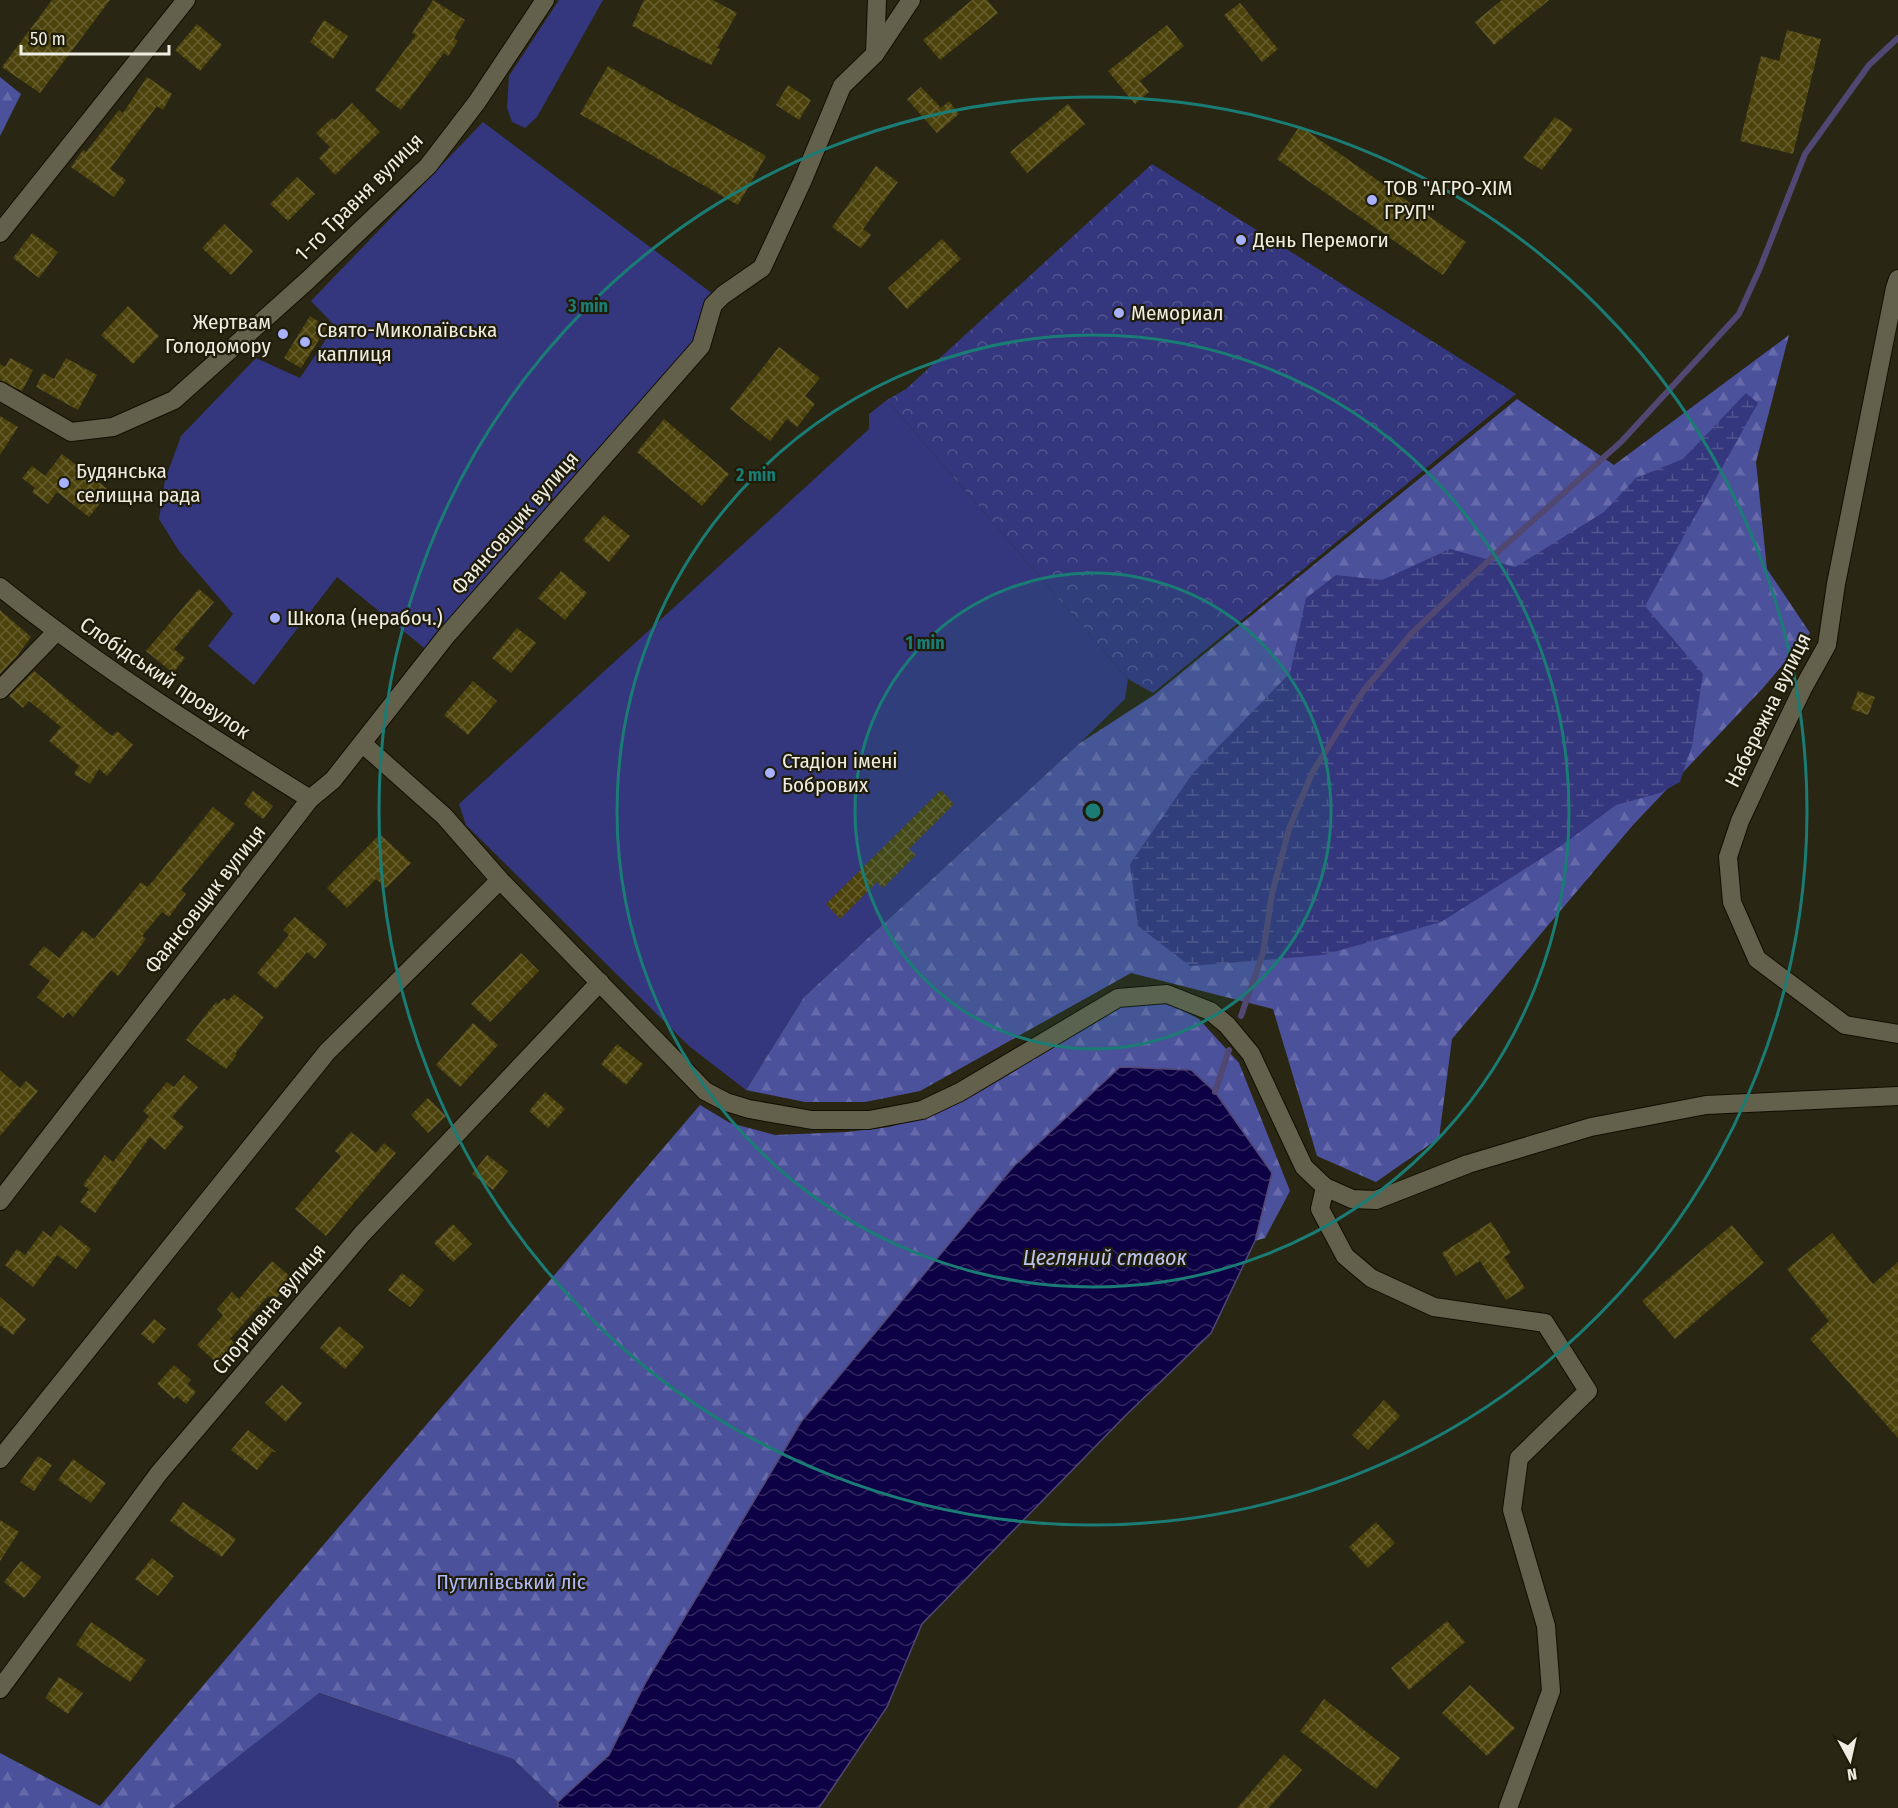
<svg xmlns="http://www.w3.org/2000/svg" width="1898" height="1808" font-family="'Fira Sans Condensed',sans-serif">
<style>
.green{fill:#34377d}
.forest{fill:url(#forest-firs)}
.wetland{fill:url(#wetland-marsh)}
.park{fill:url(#park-crowns)}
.water{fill:url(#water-waves);stroke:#514773;stroke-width:1.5}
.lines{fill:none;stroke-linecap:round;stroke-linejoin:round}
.stream{stroke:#514773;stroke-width:6}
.building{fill:url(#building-cross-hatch)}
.minor-casing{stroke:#120f01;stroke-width:20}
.tertiary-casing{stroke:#120f01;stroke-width:20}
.minor{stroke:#63604c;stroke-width:18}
.tertiary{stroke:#63604c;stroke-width:18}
.ring{fill:none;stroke:#1a7c74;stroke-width:3}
.poi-dot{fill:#a7b1fc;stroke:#1f1c0a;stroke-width:2}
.labels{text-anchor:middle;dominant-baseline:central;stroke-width:4.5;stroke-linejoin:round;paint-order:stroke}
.poi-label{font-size:21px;fill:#efede2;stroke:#1f1c0a;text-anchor:start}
.street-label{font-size:21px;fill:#efede2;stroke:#1f1c0a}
.park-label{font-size:21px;fill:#b1baf9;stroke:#1f1c0a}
.water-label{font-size:22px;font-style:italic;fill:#bdc4ef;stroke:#1f1c0a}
.centre{fill:#1a7c74;stroke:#1f1c0a;stroke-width:3}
.ring-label{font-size:18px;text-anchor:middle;font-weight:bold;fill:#1a7c74;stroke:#1f1c0a;stroke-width:4.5;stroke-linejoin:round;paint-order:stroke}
</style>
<defs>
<pattern id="forest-firs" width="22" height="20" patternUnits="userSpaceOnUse" patternTransform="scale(1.5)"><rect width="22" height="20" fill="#4c519c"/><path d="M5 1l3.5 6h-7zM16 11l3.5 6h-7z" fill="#666aaa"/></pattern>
<pattern id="wetland-marsh" width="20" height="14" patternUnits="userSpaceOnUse" patternTransform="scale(1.5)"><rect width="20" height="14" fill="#34377d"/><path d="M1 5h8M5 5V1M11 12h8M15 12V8" fill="none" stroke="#52548f"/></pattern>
<pattern id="park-crowns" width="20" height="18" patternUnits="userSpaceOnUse" patternTransform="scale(1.5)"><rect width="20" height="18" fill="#34377d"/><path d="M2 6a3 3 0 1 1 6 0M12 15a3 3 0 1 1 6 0" fill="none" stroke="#52548f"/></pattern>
<pattern id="water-waves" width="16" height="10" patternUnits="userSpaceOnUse" patternTransform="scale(1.5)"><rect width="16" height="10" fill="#0d0044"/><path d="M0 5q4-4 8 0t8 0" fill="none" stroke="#31265f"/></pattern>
<pattern id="building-cross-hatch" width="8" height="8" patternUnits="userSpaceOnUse" patternTransform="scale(1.5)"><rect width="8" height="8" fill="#4c430c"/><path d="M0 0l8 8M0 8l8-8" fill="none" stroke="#665e2f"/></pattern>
</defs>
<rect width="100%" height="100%" fill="#292614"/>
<g class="green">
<polygon points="559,0 603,0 537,117 525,128 512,122 507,108 509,76"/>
<polygon points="483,122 713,294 701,347 428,651 337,577 254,685 208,646 233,614 179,551 159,519 165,480 181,436 256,358 300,378 335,326 311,301"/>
<polygon points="887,400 1128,679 1125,699 1080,743 804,997 746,1090 689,1046 466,825 459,804 869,429 869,414"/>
<polygon points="318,1693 513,1759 558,1802 558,1808 173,1808"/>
</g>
<g class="forest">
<polygon points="0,77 21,94 0,136"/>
<polygon points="1789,335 1756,462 1767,569 1810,633 1763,688 1633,825 1452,1039 1439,1138 1376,1182 1317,1156 1273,1009 1131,973 920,1091 865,1102 805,1102 746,1090 804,997 1080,743 1154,695 1517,399 1614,465"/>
<polygon points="1158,998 1199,1019 1239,1063 1290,1191 1265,1238 1255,1241 1271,1173 801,1422 646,1682 609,1755 558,1802 513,1759 319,1693 173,1808 0,1808 0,1753 100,1806 700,1105 730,1123 775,1135 847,1132 889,1127 936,1113 1115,1002"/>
</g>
<polygon class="wetland" points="1746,393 1758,403 1645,606 1703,674 1692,746 1680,782 1660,793 1616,805 1561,846 1441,922 1323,955 1190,966 1138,926 1130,864 1193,773 1290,673 1306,598 1336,575 1382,580 1450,549 1515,567 1604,512 1636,478 1683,459"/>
<polygon class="park" points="1152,164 1516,394 1153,693 1128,679 887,400 906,389"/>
<polygon class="water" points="1120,1067 1191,1070 1215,1092 1272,1173 1255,1241 1211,1333 1125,1416 922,1624 887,1707 819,1808 558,1808 558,1802 609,1755 646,1682 801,1422 1013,1167"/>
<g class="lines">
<g class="stream">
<polyline points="1241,1016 1263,953 1272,894 1289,829 1312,773 1364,690 1412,633 1501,549 1621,442 1739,314 1760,268 1805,154 1869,65 1898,38"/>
<polyline points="1215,1092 1229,1050"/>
</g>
</g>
<g class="building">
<polygon points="52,0 110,0 40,93 2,67"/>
<polygon points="433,0 465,20 454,38 458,41 448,56 444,53 401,110 375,90 416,35 412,33"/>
<polygon points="644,0 713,0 737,13 717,48 720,49 711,65 632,26"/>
<polygon points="972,0 987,0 998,13 940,60 923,40"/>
<polygon points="1502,0 1549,0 1494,45 1475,22"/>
<polygon points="1240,3 1278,49 1262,62 1224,15"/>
<polygon points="324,20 348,36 333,59 310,42"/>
<polygon points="197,24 222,45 200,71 175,50"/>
<polygon points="1167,25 1184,46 1140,81 1149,92 1135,104 1108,71"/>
<polygon points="1787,30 1821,39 1793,154 1740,141 1761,56 1779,61"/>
<polygon points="608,66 766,156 738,205 580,114"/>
<polygon points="147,77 172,94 163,110 157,106 110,169 126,180 114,197 71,167 83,150 86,152 119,110 123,113"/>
<polygon points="788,85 811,100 799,120 776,105"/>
<polygon points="921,87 941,108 949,101 959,114 937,133 907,99"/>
<polygon points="352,103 380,132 335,175 319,158 330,147 316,133 332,118 335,120"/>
<polygon points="1068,104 1085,124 1027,173 1010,152"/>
<polygon points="1555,117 1573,129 1542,170 1523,158"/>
<polygon points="1300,126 1466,242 1443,275 1277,159"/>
<polygon points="876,166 898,182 863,229 871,235 861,248 832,227"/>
<polygon points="297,177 315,194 288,221 270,204"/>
<polygon points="224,224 253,251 231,275 202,248"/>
<polygon points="32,233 58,252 39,278 13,258"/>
<polygon points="942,239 961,259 907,309 888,288"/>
<polygon points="128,306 159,336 133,364 101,335"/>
<polygon points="310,316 327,327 301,368 284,358"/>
<polygon points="779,347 820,378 805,396 815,404 797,427 787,419 770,441 730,409"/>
<polygon points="10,358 33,370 22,391 0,380 0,364 5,367"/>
<polygon points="66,358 97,375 78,410 36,387 43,373 54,379"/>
<polygon points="0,416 18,427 0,455"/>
<polygon points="664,419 729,474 702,506 637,452"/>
<polygon points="62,454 110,491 89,517 57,492 48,504 32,492 35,488 22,478 32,466 45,476"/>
<polygon points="604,515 630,536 609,562 583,540"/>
<polygon points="561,571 587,593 565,620 538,598"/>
<polygon points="199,589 214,602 174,649 185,658 173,673 146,651"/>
<polygon points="0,610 31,637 17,656 0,674"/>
<polygon points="517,628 536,643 511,673 492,658"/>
<polygon points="34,671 112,736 117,731 133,745 107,776 99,769 90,784 74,774 79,766 49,741 61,727 29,701 23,708 9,696"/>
<polygon points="473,681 497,701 468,735 444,715"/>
<polygon points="1858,691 1875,697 1868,715 1851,709"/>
<polygon points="941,790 954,804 909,849 916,855 883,888 877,882 840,919 826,904"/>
<polygon points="253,791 273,806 263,819 244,804"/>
<polygon points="213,807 235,824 181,890 186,894 169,917 162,912 142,936 146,939 118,976 111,970 73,1017 68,1012 63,1018 37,997 50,981 29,964 44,946 59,958 83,930 94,939 141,882 147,887 153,881"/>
<polygon points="380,834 411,863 386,888 376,879 347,908 327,888"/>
<polygon points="295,917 327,944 315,959 307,952 276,989 257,973 289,935 283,930"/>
<polygon points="521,953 539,971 490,1022 471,1004"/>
<polygon points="234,994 264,1017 235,1054 237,1055 226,1069 186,1040 216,1002 218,1004 224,998 228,1001"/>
<polygon points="473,1023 498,1045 460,1087 436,1065"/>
<polygon points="617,1044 643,1064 626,1085 601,1064"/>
<polygon points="0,1070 20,1088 26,1081 38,1091 0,1136"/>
<polygon points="184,1075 198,1087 172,1117 184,1127 165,1150 150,1137 95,1213 80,1202 89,1189 83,1185 105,1155 113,1162 149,1116 143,1111 167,1082 174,1087"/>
<polygon points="545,1092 565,1109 548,1128 529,1111"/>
<polygon points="428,1098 446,1116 428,1133 411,1115"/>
<polygon points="351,1132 376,1153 384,1143 396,1153 326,1236 295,1209 341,1156 335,1151"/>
<polygon points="487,1155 508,1171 493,1190 472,1174"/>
<polygon points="1491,1222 1511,1253 1504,1257 1525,1288 1506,1300 1480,1261 1456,1276 1442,1253"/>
<polygon points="453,1224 472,1244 453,1262 434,1243"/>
<polygon points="60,1225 91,1249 76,1269 57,1255 33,1287 5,1265 17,1249 25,1255 43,1231 51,1237"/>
<polygon points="1732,1225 1764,1263 1675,1339 1642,1301"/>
<polygon points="1832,1233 1873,1284 1898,1262 1898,1438 1810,1339 1829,1321 1787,1269"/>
<polygon points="272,1261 293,1279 274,1301 268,1296 230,1339 238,1345 219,1365 197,1345 223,1315 217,1309 232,1292 239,1299"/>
<polygon points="402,1273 424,1290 410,1307 388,1290"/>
<polygon points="0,1297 26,1319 13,1335 0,1325"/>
<polygon points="154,1319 166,1329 153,1344 141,1334"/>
<polygon points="339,1326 364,1347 345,1369 320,1348"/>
<polygon points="174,1365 191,1380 187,1384 196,1392 186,1404 177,1396 174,1399 157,1384"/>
<polygon points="282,1385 302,1403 286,1422 265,1403"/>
<polygon points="1384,1400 1400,1416 1368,1450 1352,1435"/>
<polygon points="248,1430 276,1452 272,1452 257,1470 231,1450"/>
<polygon points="38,1456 52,1465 34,1491 20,1482"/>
<polygon points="73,1459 106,1483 91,1503 58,1480"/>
<polygon points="183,1502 236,1539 222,1557 170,1521"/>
<polygon points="0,1520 19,1532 0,1561"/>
<polygon points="1376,1522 1395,1543 1368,1568 1349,1547"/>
<polygon points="152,1558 174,1576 158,1596 135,1579"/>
<polygon points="21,1561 41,1577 24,1598 4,1582"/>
<polygon points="1447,1621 1465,1642 1409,1690 1391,1668"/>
<polygon points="91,1622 146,1660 130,1682 76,1645"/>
<polygon points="59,1677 83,1693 68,1714 45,1698"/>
<polygon points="1470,1685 1515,1728 1487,1756 1442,1713"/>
<polygon points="1324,1699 1400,1758 1376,1789 1300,1731"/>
<polygon points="1284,1754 1302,1770 1269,1808 1237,1808"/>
</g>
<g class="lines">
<g class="minor-casing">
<g id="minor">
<polyline points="875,54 877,0"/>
<polyline points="0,233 186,0"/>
<polyline points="1898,279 1895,288 1836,584 1827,645 1802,690 1767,763 1740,821 1728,857 1732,902 1757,959 1845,1025 1898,1034"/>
<path d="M0,587C98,666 204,733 310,799"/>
<polyline points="0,690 56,632"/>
<polyline points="363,744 444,816 500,880 705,1091 726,1102 749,1109 812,1120 869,1120 922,1110 960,1092 1118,998 1167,994 1210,1011 1227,1025 1251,1054 1304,1167 1325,1187 1352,1199 1376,1200 1468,1164 1591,1127 1706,1105 1898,1096"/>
<polyline points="1325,1187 1320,1209 1345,1256 1371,1278 1434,1307 1545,1323 1588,1391 1519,1458 1512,1510 1546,1626 1551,1691 1508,1808"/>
<polyline points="0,1201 310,799 333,780 447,635 701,346 713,305 723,295 762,268 802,182 842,86 875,54 911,0"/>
<polyline points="0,1459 327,1052 500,880"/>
<polyline points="0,1689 159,1473 362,1234 600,982"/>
</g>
</g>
<g class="tertiary-casing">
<polyline id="tertiary" points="0,391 71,432 113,427 174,400 308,280 428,166 477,102 545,0"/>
</g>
<use href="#minor" class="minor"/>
<use href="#tertiary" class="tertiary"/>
</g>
<circle cx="1093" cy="811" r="238" fill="#1a7c74" fill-opacity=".12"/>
<g class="ring">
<circle cx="1093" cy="811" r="238"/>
<circle cx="1093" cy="811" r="476"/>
<circle cx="1093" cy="811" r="714"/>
</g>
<g class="poi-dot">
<circle cx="1372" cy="200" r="6"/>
<circle cx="1241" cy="240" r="6"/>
<circle cx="1119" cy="313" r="6"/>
<circle cx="283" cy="334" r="6"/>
<circle cx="305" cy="342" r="6"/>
<circle cx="64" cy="483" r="6"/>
<circle cx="275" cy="618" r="6"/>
<circle cx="770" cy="773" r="6"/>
</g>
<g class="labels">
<g class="poi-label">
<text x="1384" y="188">ТОВ "АГРО-ХІМ<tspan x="1384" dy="24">ГРУП"</tspan></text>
<text x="1253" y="240">День Перемоги</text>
<text x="1131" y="313">Мемориал</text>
<text x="271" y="322" text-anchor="end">Жертвам<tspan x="271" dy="24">Голодомору</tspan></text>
<text x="317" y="330">Свято-Миколаївська<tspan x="317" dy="24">каплиця</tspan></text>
<text x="76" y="471">Будянська<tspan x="76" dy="24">селищна рада</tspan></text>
<text x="287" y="618">Школа (нерабоч.)</text>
<text x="782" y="761">Стадіон імені<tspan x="782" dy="24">Бобрових</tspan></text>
</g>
<g class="street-label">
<text transform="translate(359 197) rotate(-45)">1-го Травня вулиця</text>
<text transform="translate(515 523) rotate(-49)">Фаянсовщик вулиця</text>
<text transform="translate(165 678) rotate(34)">Слобідський провулок</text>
<text transform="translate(1768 710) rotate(-64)">Набережна вулиця</text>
<text transform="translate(205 899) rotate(-52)">Фаянсовщик вулиця</text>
<text transform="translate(269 1309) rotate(-50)">Спортивна вулиця</text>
</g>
<g class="park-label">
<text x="511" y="1582">Путилівський ліс</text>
</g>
<g class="water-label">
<text x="1105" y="1257">Цегляний ставок</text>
</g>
</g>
<circle cx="1093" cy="811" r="9" class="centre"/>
<g class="ring-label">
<text x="588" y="312">3 min</text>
<text x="756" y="481">2 min</text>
<text x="925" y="649">1 min</text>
</g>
<g transform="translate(1850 1760) rotate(172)" stroke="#1f1c0a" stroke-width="4.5" paint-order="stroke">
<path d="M0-4.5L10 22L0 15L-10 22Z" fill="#efede2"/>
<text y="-9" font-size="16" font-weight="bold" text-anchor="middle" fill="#efede2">N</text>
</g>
<path d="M21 45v9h148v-9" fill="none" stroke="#efede2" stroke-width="3"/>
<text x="30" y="45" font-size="18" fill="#efede2" stroke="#1f1c0a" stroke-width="4.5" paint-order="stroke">50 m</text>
</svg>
